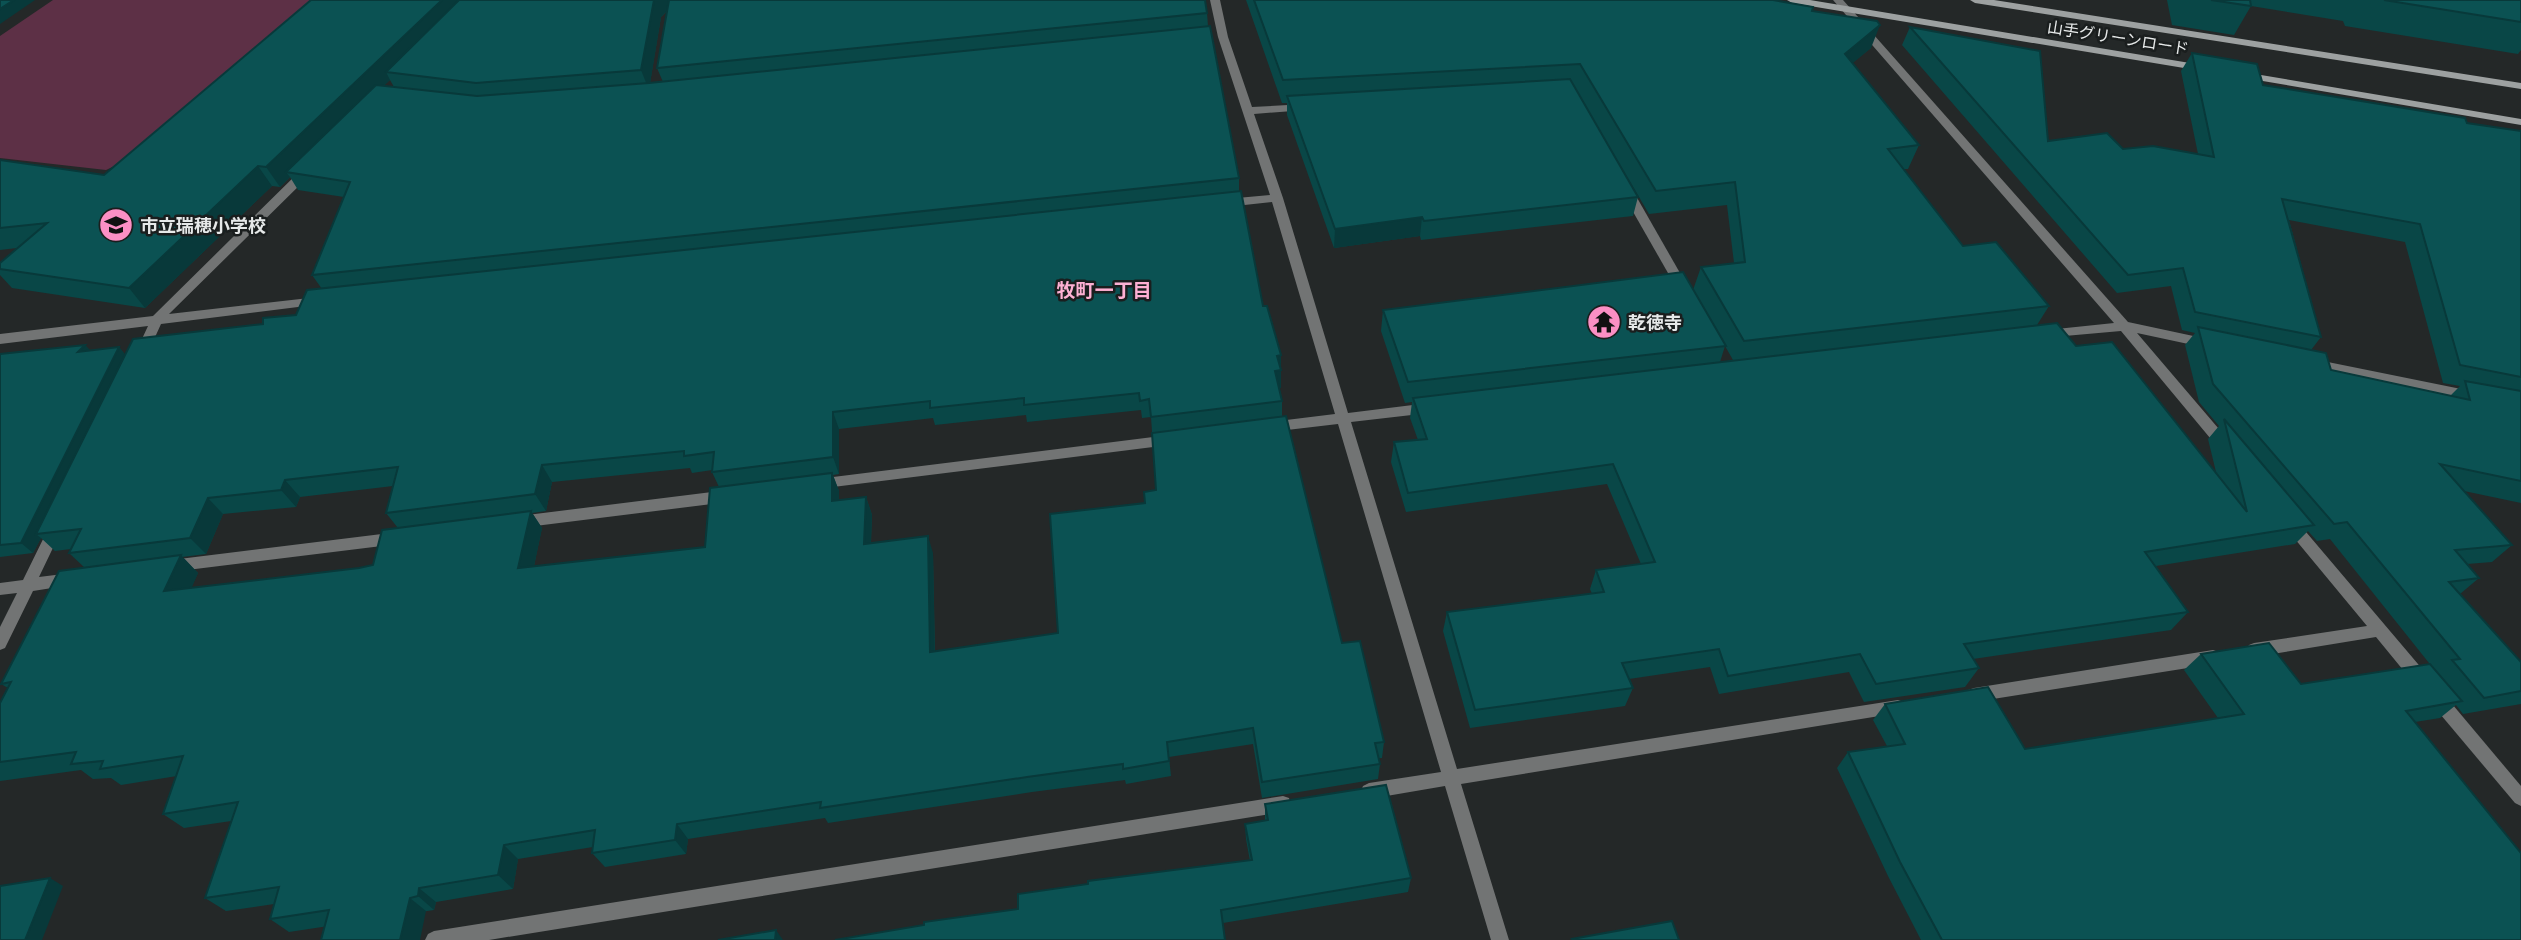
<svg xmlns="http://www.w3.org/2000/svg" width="2521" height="940" font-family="Raleway,'Noto Sans JP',sans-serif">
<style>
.green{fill:#5d3046}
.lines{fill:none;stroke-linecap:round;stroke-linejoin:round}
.street{fill:#727474;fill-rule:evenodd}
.secondary{fill:#9da1a1;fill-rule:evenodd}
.wall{fill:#094747;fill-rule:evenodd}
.shaded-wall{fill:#08393a}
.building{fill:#0b5253;stroke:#08393a;stroke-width:2}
.labels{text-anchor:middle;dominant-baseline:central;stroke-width:5;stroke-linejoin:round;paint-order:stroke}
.far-street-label{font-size:16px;fill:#e6e9e9;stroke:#1a1e1e}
.poi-label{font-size:18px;font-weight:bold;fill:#e6e9e9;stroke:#1a1e1e;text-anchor:start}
.neighbourhood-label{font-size:19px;font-weight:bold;fill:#fdb0d3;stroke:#1a1e1e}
</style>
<rect width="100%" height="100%" fill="#242828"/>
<polygon class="green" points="53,0 319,0 138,155 106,170 0,158 0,36"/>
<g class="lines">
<g class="street">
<polygon points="1210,0 1220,0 1228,37 1252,107 1306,104 1311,107 1306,110 1254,114 1283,198 1348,413 1429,403 1436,408 1429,413 1351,422 1457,769 1898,700 1904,702 1906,707 1904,712 1461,784 1509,940 1491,940 1445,786 1369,799 1363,796 1361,791 1363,786 1369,783 1441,772 1338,424 1269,432 1262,427 1269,422 1335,414 1272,202 1226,207 1220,203 1226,199 1270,195 1218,37"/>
<polygon points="1833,0 1843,0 2128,322 2212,340 2213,343 2207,348 2137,333 2230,442 2232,446 2230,450 2220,450 2121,331 2042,338 2041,335 2047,330 2114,323"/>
<polygon points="307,167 311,168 311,174 169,314 318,297 322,298 324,301 322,304 161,324 146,357 141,359 135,354 148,326 0,344 0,334 153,316 303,168"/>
<polygon points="1626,185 1632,189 1688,287 1686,290 1678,290 1676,287 1620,189"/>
<polygon points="2313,359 2471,391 2478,396 2471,401 2308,367 2306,364"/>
<polygon points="1169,435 1176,440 1169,445 817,489 812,488 810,484 812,480 817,479"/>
<polygon points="728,490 733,492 735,496 733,500 728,502 519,528 514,526 512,522 514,518 519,516"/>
<polygon points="2290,517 2295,519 2429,677 2431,682 2429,687 2423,689 2417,687 2376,637 2254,657 2249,655 2246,650 2249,645 2254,643 2367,626 2285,527 2283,523 2285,519"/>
<polygon points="55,523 60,525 62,529 39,577 71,573 76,575 78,579 76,583 71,585 33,591 5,648 0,650 0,627 17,593 0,595 0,583 23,580 50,525"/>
<polygon points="398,532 403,534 405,538 403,542 398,544 171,572 166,570 164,566 166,562 171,560"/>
<polygon points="2213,650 2219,652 2221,657 2219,662 2213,664 1974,702 1968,700 1966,695 1968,690 1974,688"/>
<polygon points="2436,690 2442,692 2521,786 2521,806 2515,803 2430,702 2428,697 2430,692"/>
<polygon points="1283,796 1289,798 1291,804 1289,810 1283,812 489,940 425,940 428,934 434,931"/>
</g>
<g class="secondary">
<polygon points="1787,0 1810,0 2202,65 2207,68 2202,71 1792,3"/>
<polygon points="1970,0 1994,0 2521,83 2521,89 1975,3"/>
<polygon points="2243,72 2521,119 2521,125 2239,77 2238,75"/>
</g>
</g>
<g class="wall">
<path d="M311,0L1207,13L1208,26L1239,178V191L1263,306L1281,355V388H1279L1282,401V416L1342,643L1384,742L1382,758H1379L1380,764L1378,779L1262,798L1253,744L1169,757L1171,776L1126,784L1125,780L1032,792L828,823L825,818L688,839L686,854L605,867L592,853L593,847L518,859L513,889L436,902L434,910L289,932L270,919L274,904L226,911L205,898L231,821L184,828L163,814L177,776L121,785L111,778L93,779L81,770L0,781V703L8,688L1,684L85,568L69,553L71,549L55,551L41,538L33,553L0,557V354L85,345L90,351L119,347L125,355L263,324L296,315L322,289L312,275L344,197L298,190L290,177L280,187L272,186L145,308L12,288L0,275V263L17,248L0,250V160L104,175ZM668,10L657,68L663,82L650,83L661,17ZM390,80L394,87L383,86ZM1141,410L1142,418L1151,417L1156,490L1145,503L1058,633L935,651L933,553L871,543L872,515L866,497L839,500V491L833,475L839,474V429L933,418L935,425L1026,415L1027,422ZM690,468L692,473L712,470V472L719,487L705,547L534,566L542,528L532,513L546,511L552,482ZM393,486L386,513L398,528L373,565L359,568L191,588L198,573L182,557L206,554L223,514L296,507L300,497Z"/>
<path d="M1246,0H1773L1812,11L1871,48L1852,63L1919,145L1908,169H1904L1963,246L2049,306L2037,325L2076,346L2216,472L2208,439L2219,426L2199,402L2185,345L2195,333L2182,330L2171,286L2117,293L1902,45L1910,27L2048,141L2123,149L2198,154L2181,71L2192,53L2263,85L2467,123L2521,131V503L2464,491L2512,545L2492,562L2467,564L2479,578L2460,594L2521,662V704L2463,714L2456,705L2440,718L2415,722L2521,940H1921L1888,876L1837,768L1848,752L1887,746L1873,720L1885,704L2025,749L2218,718L2184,670L2201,654L2301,684L2433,668L2330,539L2317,541L2308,531L2295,544L2156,566L2188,612L2171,630L1973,659L1979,668L1965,687L1864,702L1849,672L1719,694L1710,667L1629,679L1633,688L1625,706L1470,728L1443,631L1447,612L1592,594L1590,589L1596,570L1641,564L1607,484L1406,512L1391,462L1394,442L1418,440L1410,418L1412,402L1405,403L1381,331L1383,310L1693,290L1701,267L1734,263L1727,205L1649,214L1583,102L1638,197L1633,216L1421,240L1420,236L1334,248L1287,115V103H1282ZM2289,220L2405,242L2443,383L2460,386L2450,396L2331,370L2311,350L2321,337ZM1725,346L1733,360L1720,362Z"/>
<polygon points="2167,0 2521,0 2521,50 2518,54 2345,26 2343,21 2251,6 2234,35 2172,25"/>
<polygon points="1265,804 1411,878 1408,892 1223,923 1018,909 1250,861 1246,839 1245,824 1265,821"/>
</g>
<g class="shaded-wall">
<polygon points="14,0 35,0 0,24 0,9"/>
<polygon points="442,0 471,0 386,72 390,80 294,173 286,172 290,177 280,187 266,167"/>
<polygon points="654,0 677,0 661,17 649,90 641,70"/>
<polygon points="1880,25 1871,48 1836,77 1845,54"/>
<polygon points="258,166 272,186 145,308 129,288"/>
<polygon points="1422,217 1420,236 1334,248 1335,229"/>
<polygon points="85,345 96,356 78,352"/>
<polygon points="119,347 129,359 36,534 41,538 33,553 21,543"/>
<polygon points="1281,355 1281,388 1274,389 1275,371 1277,356"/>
<polygon points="833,412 839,429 839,474 833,457"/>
<polygon points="542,465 552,482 546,511 535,494"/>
<polygon points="832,473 839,491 839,518 832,501"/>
<polygon points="285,480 300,497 296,507 281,490"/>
<polygon points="866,497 872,515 870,561 864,544"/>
<polygon points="208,498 223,514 206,554 190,538"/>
<polygon points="531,511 542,528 530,585 518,568"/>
<polygon points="928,536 933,553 935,668 930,652"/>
<polygon points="181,555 198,573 183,608 164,591"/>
<polygon points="677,824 688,839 686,854 675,840"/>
<polygon points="504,845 518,859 513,889 498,875"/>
<polygon points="50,878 63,886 42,940 25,940"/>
<polygon points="419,888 436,902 434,910 418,896"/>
<polygon points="410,898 426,911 420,940 400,940"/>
<polygon points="776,930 783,940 775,940"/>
</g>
<g class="building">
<polygon points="0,0 14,0 0,9"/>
<polygon points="311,0 442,0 266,167 258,166 129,288 0,269 0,263 47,223 0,228 0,160 104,175"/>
<polygon points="459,0 654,0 641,70 476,83 386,72"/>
<polygon points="669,0 1205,0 1207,13 657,68"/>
<polygon points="1254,0 1773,0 1813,7 1812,11 1877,21 1880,25 1845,54 1919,145 1888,149 1963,246 1996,242 2049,306 1744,341 1701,267 1745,262 1735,182 1656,191 1580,64 1283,80"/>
<polygon points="2211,0 2250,0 2251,6"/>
<polygon points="2384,0 2521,0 2521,22"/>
<polygon points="1210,26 1239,178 312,275 350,182 286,172 376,85 477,96 649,83"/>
<polygon points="1910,27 2040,51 2048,141 2107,133 2123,149 2153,146 2214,157 2192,53 2257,64 2263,85 2465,118 2467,123 2521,131 2521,377 2460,365 2420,224 2282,199 2321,337 2195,312 2183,268 2128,275"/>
<polygon points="1570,79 1638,197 1424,221 1422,217 1335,229 1287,96"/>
<polygon points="1241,191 1263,306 1267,306 1281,355 1277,356 1281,370 1275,371 1282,401 1151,417 1149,399 1140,401 1139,393 1024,405 1024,398 930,408 930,401 833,412 833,457 712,472 714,452 684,456 684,451 542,465 535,494 386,513 398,467 285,480 281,490 208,498 190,538 69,553 81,529 36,534 133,339 263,324 263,318 296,315 307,290"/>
<polygon points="1683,272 1726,346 1408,382 1383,310"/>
<polygon points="2057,323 2076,346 2112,342 2247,512 2224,419 2314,525 2145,552 2188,612 1964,644 1979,668 1876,684 1860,654 1728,676 1719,649 1622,663 1633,688 1475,710 1447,612 1604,592 1596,570 1655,562 1613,464 1408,493 1394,442 1427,439 1413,398"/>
<polygon points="2198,327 2326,353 2331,370 2470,400 2465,381 2521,391 2521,481 2440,464 2512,545 2455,550 2479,578 2449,582 2521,662 2521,691 2484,698 2452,660 2460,659 2347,522 2334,524 2213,384"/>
<polygon points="85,345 78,352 119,347 21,543 0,545 0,354"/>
<polygon points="1286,416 1342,643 1360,641 1384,742 1375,743 1380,764 1262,782 1253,728 1167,742 1169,761 1123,769 1123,764 1027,777 820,808 821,802 677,824 675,840 592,853 595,830 504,845 498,875 419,888 418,896 410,898 400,940 321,940 329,910 270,919 279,887 205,898 238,802 163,814 183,756 100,769 103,761 71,764 76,752 0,762 0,703 11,682 1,684 59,571 181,555 164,591 359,568 373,565 382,530 531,511 518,568 705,547 710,488 832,473 832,501 866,497 864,544 928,536 930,652 1058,633 1050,514 1145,503 1144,492 1156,490 1152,433"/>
<polygon points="2269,643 2301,684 2430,664 2462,701 2406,711 2521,853 2521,940 1942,940 1900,862 1848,752 1905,744 1885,704 1988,687 2025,749 2244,714 2201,654"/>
<polygon points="1386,785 1411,878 1221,910 1225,940 835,940 924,925 924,922 1018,909 1018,894 1088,884 1088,881 1252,860 1245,824 1268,820 1265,804"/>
<polygon points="50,878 25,940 0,940 0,886"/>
<polygon points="1672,921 1679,940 1573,940 1572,939"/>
<polygon points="776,930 775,940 718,940"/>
</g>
<defs>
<g id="school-disc" transform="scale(1.75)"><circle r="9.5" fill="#fb8fc4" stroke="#1a1e1e"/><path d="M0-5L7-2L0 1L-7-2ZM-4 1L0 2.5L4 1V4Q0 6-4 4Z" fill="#111"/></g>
<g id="temple-disc" transform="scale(1.75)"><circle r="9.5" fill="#fb8fc4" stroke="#1a1e1e"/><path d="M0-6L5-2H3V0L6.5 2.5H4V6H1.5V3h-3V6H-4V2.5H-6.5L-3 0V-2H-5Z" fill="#111"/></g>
</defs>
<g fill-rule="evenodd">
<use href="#school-disc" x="116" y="225"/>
<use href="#temple-disc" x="1604" y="322"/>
</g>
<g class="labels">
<g class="far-street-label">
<text transform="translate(2118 38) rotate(9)">山手グリーンロード</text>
</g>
<g class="poi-label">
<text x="140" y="225">市立瑞穂小学校</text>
<text x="1628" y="322">乾徳寺</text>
</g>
<g class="neighbourhood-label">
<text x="1104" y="290">牧町一丁目</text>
</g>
</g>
</svg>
